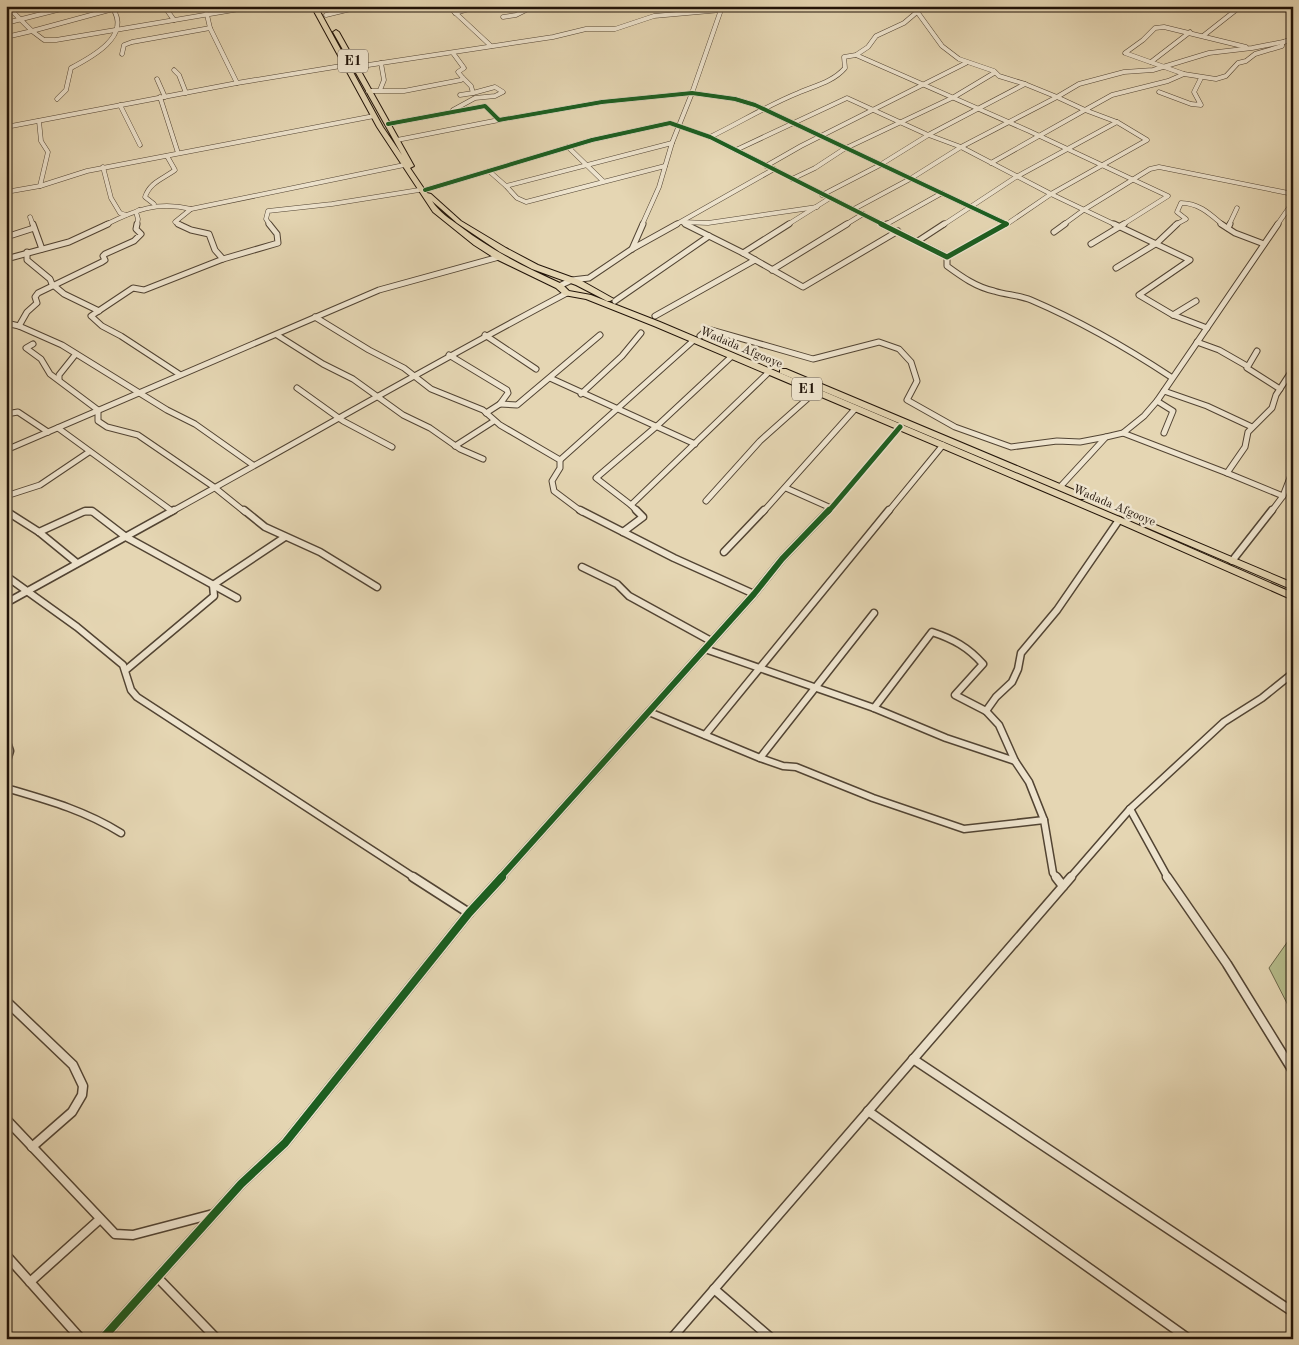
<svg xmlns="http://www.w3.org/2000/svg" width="1299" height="1345" font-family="'Old Standard TT',serif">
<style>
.green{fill:#b6bd8c;stroke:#6c684a}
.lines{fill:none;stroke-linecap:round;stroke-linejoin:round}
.minor-far3-casing{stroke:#524433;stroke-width:5}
.minor-far2-casing{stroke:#524433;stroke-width:7}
.minor-far1-casing{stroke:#524433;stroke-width:9}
.minor-casing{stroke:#524433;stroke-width:11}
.trunk-casing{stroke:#211308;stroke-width:2}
.minor-far3{stroke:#eee4ce;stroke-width:4}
.minor-far2{stroke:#eee4ce;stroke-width:5}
.minor-far1{stroke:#eee4ce;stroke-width:6}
.minor{stroke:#eee4ce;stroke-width:8}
.trunk{fill:#e5d6b3;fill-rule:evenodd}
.cycleway-far3-casing{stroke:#eee4ce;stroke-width:5.5}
.cycleway-far2-casing{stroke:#eee4ce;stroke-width:8}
.cycleway-far1-casing{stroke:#eee4ce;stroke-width:9}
.cycleway-casing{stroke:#eee4ce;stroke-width:11}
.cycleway-far3{stroke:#1b5e20;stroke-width:4}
.cycleway-far2{stroke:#1b5e20;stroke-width:5}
.cycleway-far1{stroke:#1b5e20;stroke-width:6}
.cycleway{stroke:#1b5e20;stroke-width:8}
.labels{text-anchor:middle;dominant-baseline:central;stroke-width:5;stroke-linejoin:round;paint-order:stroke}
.far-street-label{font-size:12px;fill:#211308;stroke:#eee4ce}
.shield{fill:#eee4ce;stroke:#5e5243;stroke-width:1}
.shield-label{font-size:14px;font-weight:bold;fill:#211308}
</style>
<rect width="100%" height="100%" fill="#e5d6b3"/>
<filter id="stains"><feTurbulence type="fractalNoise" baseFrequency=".004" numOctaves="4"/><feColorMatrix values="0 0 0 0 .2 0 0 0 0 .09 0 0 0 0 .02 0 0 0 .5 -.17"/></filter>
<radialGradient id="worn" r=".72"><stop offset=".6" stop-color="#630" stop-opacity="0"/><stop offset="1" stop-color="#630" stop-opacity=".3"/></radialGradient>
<polygon class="green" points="1293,934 1293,1015 1269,968"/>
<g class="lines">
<g class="minor-far3-casing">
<g id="minor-far3">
<polyline points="111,6 113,9 32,31 44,40 56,40 257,6"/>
<polyline points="164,6 174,20"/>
<polyline points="205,6 210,28 237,83"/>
<polyline points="448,6 491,46"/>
<polyline points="671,6 693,9"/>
<polyline points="913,6 942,46 959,59 994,71 999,76 1025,84"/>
<polyline points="455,13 479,6"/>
<polyline points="326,15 363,6"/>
<polyline points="503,17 516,15 526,10 522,6"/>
<polyline points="6,23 73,6"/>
<polyline points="1203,36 1236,10"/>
<polyline points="6,37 32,31 7,6"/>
<polyline points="122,54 124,45 132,42 210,28"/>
<polyline points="856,55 1029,131 1168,196 1122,225"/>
<polyline points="1151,62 1190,32"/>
<polyline points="355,67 553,37 586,29 615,29 654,16 721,10"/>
<polyline points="174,70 179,75 186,93"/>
<polyline points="1184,74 1125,53 1143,40 1155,28 1164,27 1246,47"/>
<polyline points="157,79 165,97"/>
<polyline points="380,90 384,80 381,63"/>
<polyline points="368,91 404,91 461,80 463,78 458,72 464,68 453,53"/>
<polyline points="1159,92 1191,104 1201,105 1194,92 1201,78"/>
<polyline points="460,95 473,93 471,86 463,78"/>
<polyline points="160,97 178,153"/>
<path d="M57,99L66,90L71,68C92,57 131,36 113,9"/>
<polyline points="120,105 140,145"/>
<polyline points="453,110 475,98 495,96 503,92 495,87 473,93"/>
<polyline points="39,121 41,141 48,152 40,186"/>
<polyline points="388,124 485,106 499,120 602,102 692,93 735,99 755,105 1007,224 1005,225"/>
<polyline points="6,127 237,83 347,65"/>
<path d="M710,137C739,123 768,105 798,93C814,86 833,82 845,68L844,57L856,55L868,47L876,36L904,23L917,12"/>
<polyline points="397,140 499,120"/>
<polyline points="568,147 603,181"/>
<polyline points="736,150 847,98 926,134 961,147 1051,194 1116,225"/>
<polyline points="766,166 801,146 966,63"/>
<polyline points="103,167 111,198 120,213 126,215"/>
<polyline points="489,171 506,186 672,143"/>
<polyline points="792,179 815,168 844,149 954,97 994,73"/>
<polyline points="506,186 517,198 526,202 665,166"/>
<polyline points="425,190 592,140 670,123 710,137 884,225"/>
<polyline points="6,192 40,186 87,171 374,116"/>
<polyline points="822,195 880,165 930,134 1025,84 1057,97 1079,84 1124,72 1153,70 1209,53 1252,48 1293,40"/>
<path d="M154,204L145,197C150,182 163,179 175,170L167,156"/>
<polyline points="191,209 404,165"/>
<polyline points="854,209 910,179 961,147 1057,97 1085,110 991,163"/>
<polyline points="30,217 33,225"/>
<polyline points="1007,224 1051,194 1147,140 1117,122"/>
<path d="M105,225C135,210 157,201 191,209L175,222L181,225"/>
<polyline points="137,225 138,219 136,212 139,210"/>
<polyline points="270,225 266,219 268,211 332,204 419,190"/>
<polyline points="642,225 659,187 672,143 692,93 722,7"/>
<polyline points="675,225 774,169"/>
<polyline points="688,225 682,222 708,223 817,207"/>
<polyline points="787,225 830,198"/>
<polyline points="845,225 863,214"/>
<polyline points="885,225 942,193"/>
<polyline points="943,225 1016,177 1117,122 1085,110 1112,95 1168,81 1184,74 1216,79 1226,76 1238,63 1246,61 1255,54 1282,46 1282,43 1286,41"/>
<polyline points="1063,225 1085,209 1150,169 1159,167 1293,194"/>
<path d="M1175,225L1186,219L1177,212L1181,203C1199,203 1210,214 1223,225"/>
<polyline points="1229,225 1237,208"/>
<polyline points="1277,225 1293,202"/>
</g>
</g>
<g class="minor-far2-casing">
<g id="minor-far2">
<polyline points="33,224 42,249"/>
<polyline points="178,224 191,230 209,234 215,250 223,259 144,290 133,288 91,316 102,326 121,336 179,374"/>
<polyline points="685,224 743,253 803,287 898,231"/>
<polyline points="881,224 947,257 1006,224"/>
<polyline points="1114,224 1190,260 1139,295 1173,315 1207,328"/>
<polyline points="1221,224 1235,233 1264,244"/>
<polyline points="885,225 887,224"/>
<polyline points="1228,228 1230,224"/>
<polyline points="1054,232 1065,224"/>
<polyline points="6,237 34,228"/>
<polyline points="918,241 944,224"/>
<polyline points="1091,244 1124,224"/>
<polyline points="632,249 643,224"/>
<polyline points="27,252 27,260 50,279 52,284 64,294 99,311"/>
<polyline points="743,253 789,224"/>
<path d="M947,257V266C962,277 976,287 994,291C1006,295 1019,295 1031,300C1080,321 1127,348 1171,377"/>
<polyline points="6,259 69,242 108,224"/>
<polyline points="223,259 278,243 277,234 269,224"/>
<polyline points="1116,268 1157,243 1177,224"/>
<polyline points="772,270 847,224"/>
<polyline points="559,286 572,280 589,278 632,249 677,224"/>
<polyline points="615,301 709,236"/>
<polyline points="1173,315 1196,301"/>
<polyline points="655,316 755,260"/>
<polyline points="315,317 369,350 404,368 431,389 483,410 500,425 560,460 560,468 552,481 554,491 582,512"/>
<polyline points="6,323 19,326 62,345 167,410 195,424 253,465"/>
<polyline points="19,326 27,312 37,303 35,297 38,293 102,262 105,260 103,256 105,254 134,241 141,234 136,229 137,224"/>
<polyline points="277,335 323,364 353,379 403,415 430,428 460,449 483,459"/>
<polyline points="485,335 536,369"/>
<polyline points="700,336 708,329 813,359 879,342 899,349 911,362 917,381 907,400 955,427 1011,447 1057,441 1080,442 1106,437"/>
<polyline points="1197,342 1219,350 1247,366"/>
<polyline points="33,344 26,348 41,359 50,374 98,410 98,421 107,427 138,435 214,487 245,512"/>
<polyline points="1257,351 1247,368 1280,389"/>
<polyline points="449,355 507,390 508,393 500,404 486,413"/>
<polyline points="550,378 695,444"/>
<polyline points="59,379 59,375 75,355"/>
<polyline points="297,388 343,421 392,447"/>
<polyline points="1164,391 1207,406 1252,427"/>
<polyline points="581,394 622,356 641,333"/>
<polyline points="1157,401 1173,411 1164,433"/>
<polyline points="500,404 517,405 600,335"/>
<polyline points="6,414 18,412 48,432"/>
<polyline points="58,428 172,511"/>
<polyline points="1123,433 1227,473"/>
<polyline points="455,446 494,421"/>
<polyline points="6,450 379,290 499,257"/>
<polyline points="560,460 694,340"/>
<polyline points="1060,487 1106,437 1123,433 1144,416 1157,401 1278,224"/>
<polyline points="786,488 831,508"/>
<polyline points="6,496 40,485 89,452"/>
<polyline points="1283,496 1227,473 1245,447 1248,432 1272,408 1276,395 1291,372 1293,365"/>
<polyline points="706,501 760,441 815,392"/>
<polyline points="631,505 596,478 658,425 732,356"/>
<polyline points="84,512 93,512"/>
<path d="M171,512C303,439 434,363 567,293"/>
<polyline points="638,512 631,505 769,372"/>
<polyline points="763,512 855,409"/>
<polyline points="828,512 900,427"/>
<polyline points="888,512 943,445"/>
<polyline points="1271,512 1283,496 1293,470"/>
</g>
</g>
<g class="minor-far1-casing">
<g id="minor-far1">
<polyline points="244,510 265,527 320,552 377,587"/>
<polyline points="580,510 674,558 754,594"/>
<polyline points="6,511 39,532 77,563"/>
<polyline points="39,532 85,511 92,511 126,537 237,598"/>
<polyline points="623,532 643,517 636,510"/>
<polyline points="724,552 764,510"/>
<polyline points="1232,561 1272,510"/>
<polyline points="582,567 617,584 629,596 711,641"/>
<polyline points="6,576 77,627 123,665 131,690 137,697 415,878"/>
<polyline points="6,603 174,510"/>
<polyline points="705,649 874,708 946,738 1015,761"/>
<polyline points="127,669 214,596 213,585 285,537"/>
<path d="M874,708L932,632C953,639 968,647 983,664L955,695L986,711L999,725L1015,761L1029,782L1044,820L1053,873L1057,878"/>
<polyline points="986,711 996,697 1012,682 1018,669 1021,653 1057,610 1119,520"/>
<polyline points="649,712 760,758 783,766 796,767 873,798 964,829 1044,820"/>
<polyline points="705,735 889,510"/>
<polyline points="6,739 10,751 6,764"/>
<polyline points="760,758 874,613"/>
<path d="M6,788C47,800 84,810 121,833"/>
<polyline points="1130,809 1168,878"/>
<polyline points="500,878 754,594 782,559 829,510"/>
<polyline points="1070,878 1130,809 1224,722 1262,698 1293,673"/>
</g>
</g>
<g class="minor-casing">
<g id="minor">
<polyline points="413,877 469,913"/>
<polyline points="1056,877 1063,886"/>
<polyline points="1167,877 1227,964 1293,1071"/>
<polyline points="6,1001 73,1065 83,1086 82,1095 72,1112 32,1147"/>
<polyline points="913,1059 1293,1312"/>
<polyline points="868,1111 1189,1339"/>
<polyline points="6,1119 115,1234 133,1235 213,1214"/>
<polyline points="6,1255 81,1339"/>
<polyline points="158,1278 217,1339"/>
<polyline points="30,1282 100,1219"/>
<polyline points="714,1289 772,1339"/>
<polyline points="102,1339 241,1184 285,1143 469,913 502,877"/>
<polyline points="671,1339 1071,877"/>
</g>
</g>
<g class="trunk-casing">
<g id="trunk">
<path d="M311,6H317L383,127L402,155L333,32L336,30L339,32L414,166L410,168L427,193L431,194L461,221L506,248L538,265L582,281L614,299L610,301H607L576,285L532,269L500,252L457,223L432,201C439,212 450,219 461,227C494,252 525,267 562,284L569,291L591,295L660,322L1122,518L1293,593V600L1116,522L654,326L586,299L564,295L556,288L496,259L474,245L433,212L377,127Z"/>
<polygon points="780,369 786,369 1086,495 1087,497 1086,499 1080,499 780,373"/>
<polygon points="1144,520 1293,583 1293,590 1141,525 1140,523 1141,521"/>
</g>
</g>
<use href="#minor-far3" class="minor-far3"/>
<use href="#minor-far2" class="minor-far2"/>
<use href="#minor-far1" class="minor-far1"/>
<use href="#minor" class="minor"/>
<use href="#trunk" class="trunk"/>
<g class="cycleway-far3-casing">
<g id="cycleway-far3">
<polyline points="388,124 485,106 499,120 602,102 692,93 735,99 755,105 1007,224 1005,225"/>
<polyline points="425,190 592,140 670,123 710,137 884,225"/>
</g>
</g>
<g class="cycleway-far2-casing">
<g id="cycleway-far2">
<polyline points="881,224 947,257 1006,224"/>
<polyline points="828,512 900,427"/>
</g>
</g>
<g class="cycleway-far1-casing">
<polyline id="cycleway-far1" points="500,878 754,594 782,559 829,510"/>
</g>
<g class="cycleway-casing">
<polyline id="cycleway" points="102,1339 241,1184 285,1143 469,913 502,877"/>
</g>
<use href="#cycleway-far3" class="cycleway-far3"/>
<use href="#cycleway-far2" class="cycleway-far2"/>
<use href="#cycleway-far1" class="cycleway-far1"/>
<use href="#cycleway" class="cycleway"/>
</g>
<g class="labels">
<g class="far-street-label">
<text transform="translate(741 348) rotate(23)">Wadada Afgooye</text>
<text transform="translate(1114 506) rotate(23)">Wadada Afgooye</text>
</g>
<g class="shield">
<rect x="338" y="49.5" width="30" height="23" rx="4"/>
<rect x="792" y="377.5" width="30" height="23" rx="4"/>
</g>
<g class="shield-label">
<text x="353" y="61">E1</text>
<text x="807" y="389">E1</text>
</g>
</g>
<rect width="1299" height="1345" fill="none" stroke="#e5d6b3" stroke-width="25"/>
<rect x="8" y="8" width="1284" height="1330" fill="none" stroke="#211308" stroke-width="2.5"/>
<rect x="12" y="12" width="1274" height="1320" fill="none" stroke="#211308"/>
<rect width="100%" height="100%" filter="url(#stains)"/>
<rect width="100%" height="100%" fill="url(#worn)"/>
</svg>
